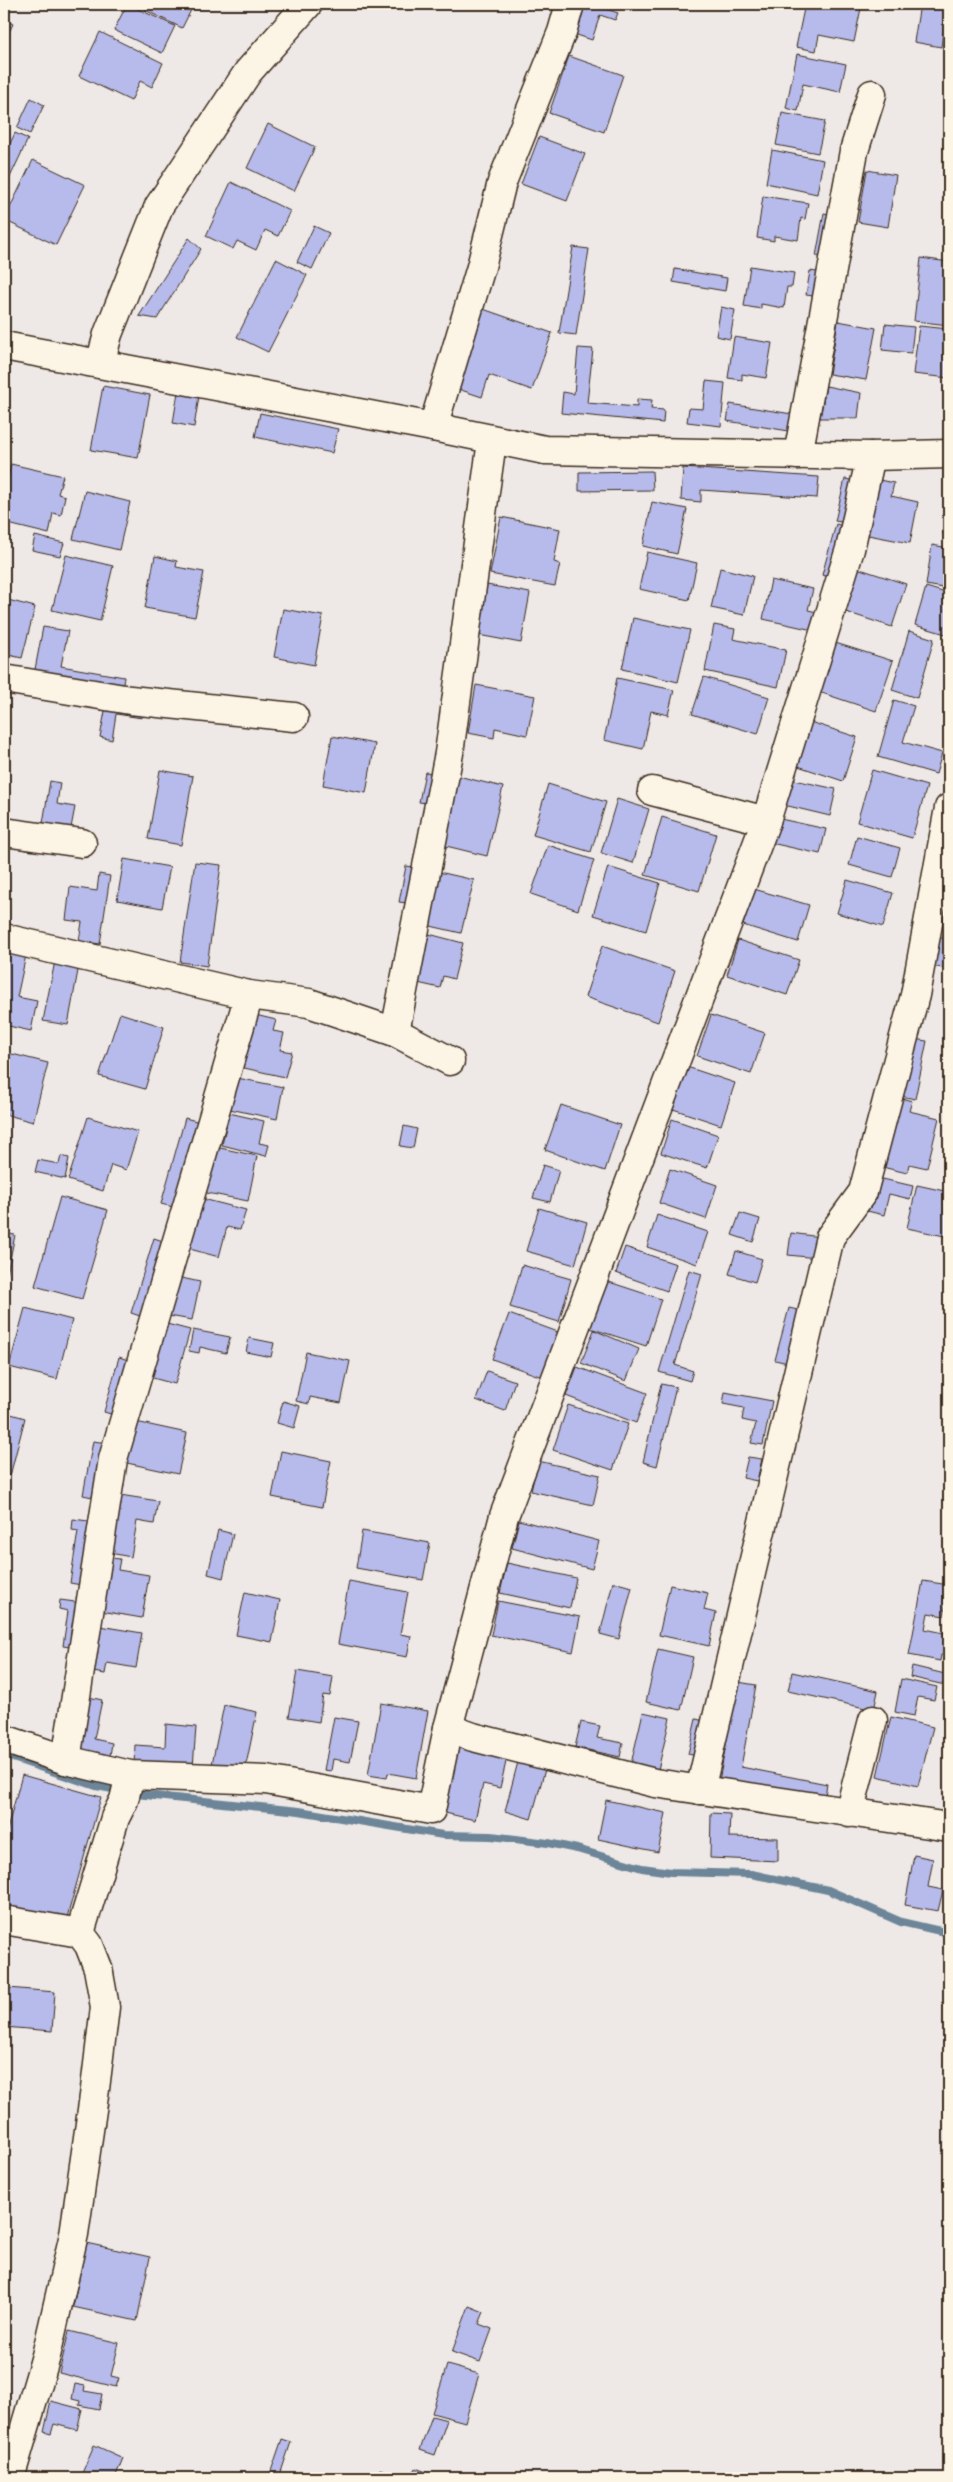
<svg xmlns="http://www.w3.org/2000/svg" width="953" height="2482" font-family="'Shantell Sans',sans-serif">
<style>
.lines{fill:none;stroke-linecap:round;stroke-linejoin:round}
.stream{stroke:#6c8598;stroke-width:8}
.building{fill:#b6bbec;stroke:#3b2a1e}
.minor-casing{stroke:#3b2a1e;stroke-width:31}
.minor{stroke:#fcf5e5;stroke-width:28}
</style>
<rect width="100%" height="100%" fill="#eee9e6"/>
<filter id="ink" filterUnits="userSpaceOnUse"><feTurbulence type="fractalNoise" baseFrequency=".02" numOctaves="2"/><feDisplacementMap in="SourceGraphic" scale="10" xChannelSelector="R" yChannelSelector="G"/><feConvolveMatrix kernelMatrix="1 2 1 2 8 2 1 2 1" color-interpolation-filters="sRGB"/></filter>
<g filter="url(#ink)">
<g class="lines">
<g class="stream">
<polyline points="4,1755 96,1786 118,1790"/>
<polyline points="136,1794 299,1811 443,1835 491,1836 548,1843 577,1849 642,1868 671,1872 751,1874 828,1890 901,1922 949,1933"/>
</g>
</g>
<g class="building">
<polygon points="127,4 175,26 162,53 114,30"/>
<polygon points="148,4 194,4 182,28 145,10"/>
<polygon points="585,4 592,4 618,13 615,20 600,15 592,40 574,34"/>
<polygon points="653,4 679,4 677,10"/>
<polygon points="805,4 841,4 861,8 854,42 819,35 816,51 796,47"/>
<polygon points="920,4 947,7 941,47 914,42"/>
<polygon points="4,19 13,24 5,40 4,39"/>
<polygon points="100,32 163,63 152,87 140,81 131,101 79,76"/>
<polygon points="797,54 846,64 840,92 803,84 798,111 786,108"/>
<polygon points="569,56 623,75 604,132 549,113"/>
<polygon points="31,98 44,105 30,134 17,128"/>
<polygon points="782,113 825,121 818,153 776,145"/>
<polygon points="268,124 315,147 294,191 247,168"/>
<polygon points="15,133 28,139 4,190 4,156"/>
<polygon points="539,137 585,154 567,201 521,184"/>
<polygon points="772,150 823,160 817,194 766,183"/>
<polygon points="33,160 85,185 56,245 4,220"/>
<polygon points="867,170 896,175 888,227 858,222"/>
<polygon points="231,182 290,211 278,236 265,230 256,250 237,241 233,249 206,236"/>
<polygon points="763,196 808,203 805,219 801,218 798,240 774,236 774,241 757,238"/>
<polygon points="824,213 837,215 830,258 816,256"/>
<polygon points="314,226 329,233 312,269 297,262"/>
<polygon points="189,238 201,249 157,319 139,316"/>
<polygon points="573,247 589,249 576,335 559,333"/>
<polygon points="921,258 949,262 949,325 914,321"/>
<polygon points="276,259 307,275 268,352 237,337"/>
<polygon points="750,266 794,273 792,287 787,287 784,308 761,304 761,309 744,306"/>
<polygon points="675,269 727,278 725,291 673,282"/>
<polygon points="810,271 824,273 821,297 806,295"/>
<polygon points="721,307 735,310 730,339 716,336"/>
<polygon points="483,309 552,333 532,390 489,375 482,397 455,388"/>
<polygon points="838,321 876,328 866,380 829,374"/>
<polygon points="885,324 914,327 911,353 882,350"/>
<polygon points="919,326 949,329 949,378 913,374"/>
<polygon points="734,337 772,343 766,378 742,374 742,380 728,378"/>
<polygon points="578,348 593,349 587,403 637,407 637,399 652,400 651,409 664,410 663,423 561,413 563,392 574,394"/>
<polygon points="706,381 725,383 721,426 687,422 689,408 703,409"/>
<polygon points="103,386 150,395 138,458 91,450"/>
<polygon points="826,386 861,393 858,418 820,418"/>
<polygon points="178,392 199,396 194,427 173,423"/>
<polygon points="730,404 792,414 789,431 727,421"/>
<polygon points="260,413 338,429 332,453 255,437"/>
<polygon points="11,464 63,476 58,494 65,496 61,515 53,513 49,534 4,523 4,496"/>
<polygon points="683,468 819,477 817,498 701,490 701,502 681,500"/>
<polygon points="652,471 653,490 579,491 579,472"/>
<polygon points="845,479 861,482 852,524 835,521"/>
<polygon points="879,480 894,483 891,496 918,502 910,543 868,535"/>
<polygon points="85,491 130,502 119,550 73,539"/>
<polygon points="949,498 949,535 943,534"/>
<polygon points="652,502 687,509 677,554 643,546"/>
<polygon points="501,517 560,529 554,562 560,564 555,586 490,574"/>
<polygon points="836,524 849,528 836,579 822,575"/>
<polygon points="35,536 64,543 60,556 32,550"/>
<polygon points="932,545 949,548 949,589 926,585"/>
<polygon points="647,552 697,563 689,600 639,589"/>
<polygon points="66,555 113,566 100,621 52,610"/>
<polygon points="155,556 177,561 176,567 204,572 195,617 145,608"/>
<polygon points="720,568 753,576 744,615 711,608"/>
<polygon points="857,568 906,584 892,627 843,611"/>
<polygon points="771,580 813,589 808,610 817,612 813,630 763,619"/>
<polygon points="487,585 530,593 521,643 478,635"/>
<polygon points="926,587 949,594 949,635 915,625"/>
<polygon points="4,599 35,607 22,658 4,654"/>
<polygon points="283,609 323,616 314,665 274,657"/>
<polygon points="633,618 690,630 678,682 622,669"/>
<polygon points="714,625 735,629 733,639 786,650 778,687 705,671"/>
<polygon points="43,627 68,631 61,666 124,677 121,696 33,680"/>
<polygon points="909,631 934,639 917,698 892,690"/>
<polygon points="829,641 893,661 876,711 813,690"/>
<polygon points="704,677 769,697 758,734 692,714"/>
<polygon points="617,678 674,690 668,715 651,711 643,749 604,740"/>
<polygon points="476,685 535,696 527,735 495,728 494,738 468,733"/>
<polygon points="894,700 914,706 903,742 942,753 936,774 878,757"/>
<polygon points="107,701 144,708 142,718 116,714 112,740 100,737"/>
<polygon points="810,722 857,737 843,781 795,765"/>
<polygon points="332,736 375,744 366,793 323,785"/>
<polygon points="160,770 193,776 181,845 148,839"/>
<polygon points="872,770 927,786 912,838 857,822"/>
<polygon points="425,772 440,774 435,804 419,802"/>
<polygon points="458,776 503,787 487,856 442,845"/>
<polygon points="790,779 836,789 830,816 784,805"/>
<polygon points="50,781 60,783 57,804 75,807 70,833 42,829"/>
<polygon points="548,784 606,802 591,852 533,835"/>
<polygon points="617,799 649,809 633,863 601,853"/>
<polygon points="662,817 716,834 699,891 645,875"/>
<polygon points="776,818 826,829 820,854 771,843"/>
<polygon points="857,836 900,848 892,877 849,865"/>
<polygon points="548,845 594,860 578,910 531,894"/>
<polygon points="124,859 170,867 162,908 117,900"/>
<polygon points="195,862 221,865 207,966 180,962"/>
<polygon points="406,866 421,868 414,904 399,902"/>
<polygon points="608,867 660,883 646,931 593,915"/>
<polygon points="439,872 474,880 461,933 426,925"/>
<polygon points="99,874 110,876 100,944 79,941 82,922 66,920 70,887 97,891"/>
<polygon points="847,880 893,893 883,927 837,913"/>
<polygon points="754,889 809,905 798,942 743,925"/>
<polygon points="425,933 463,943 454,979 443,976 440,988 413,982"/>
<polygon points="935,937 949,939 949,969 930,966"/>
<polygon points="738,940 799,960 787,995 727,975"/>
<polygon points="602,946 675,971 658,1022 585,997"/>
<polygon points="10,951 26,955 17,997 37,1001 31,1031 4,1025 4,978"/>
<polygon points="55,961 79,965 68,1025 43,1021"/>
<polygon points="120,1013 164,1027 145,1089 99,1076"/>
<polygon points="247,1013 276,1020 273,1031 284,1033 280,1050 292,1052 285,1077 235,1066"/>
<polygon points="711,1015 765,1033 751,1074 697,1056"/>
<polygon points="913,1039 927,1041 915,1099 901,1096"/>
<polygon points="4,1052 48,1063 33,1122 4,1114"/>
<polygon points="687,1067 735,1083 721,1125 673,1109"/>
<polygon points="232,1077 283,1087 277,1119 225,1108"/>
<polygon points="894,1096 912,1101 909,1111 939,1118 927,1168 909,1164 907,1173 878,1166"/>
<polygon points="561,1105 620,1125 605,1171 545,1150"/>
<polygon points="229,1113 264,1121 259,1143 269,1145 266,1156 222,1145"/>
<polygon points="88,1117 138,1132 126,1170 111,1165 103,1191 68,1180"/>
<polygon points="185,1118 200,1122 177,1208 161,1204"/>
<polygon points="672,1119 718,1135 707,1168 661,1153"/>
<polygon points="404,1126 417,1129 413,1148 400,1146"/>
<polygon points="211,1146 257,1156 248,1201 202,1192"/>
<polygon points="61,1156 69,1158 65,1179 35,1172 38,1160 59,1164"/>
<polygon points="543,1165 559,1170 550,1202 533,1198"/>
<polygon points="670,1169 717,1185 706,1219 659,1203"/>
<polygon points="874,1177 913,1186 910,1199 889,1194 884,1215 867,1211"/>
<polygon points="917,1185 949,1192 949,1237 907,1228"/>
<polygon points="60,1197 108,1210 82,1299 35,1286"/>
<polygon points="199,1198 246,1210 240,1230 227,1227 219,1257 186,1248"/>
<polygon points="539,1208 587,1222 575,1265 526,1251"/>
<polygon points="740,1213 760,1219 753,1242 732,1235"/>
<polygon points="657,1215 708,1232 697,1264 647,1247"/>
<polygon points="4,1233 15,1235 7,1274 4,1273"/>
<polygon points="791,1233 820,1237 817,1258 788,1255"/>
<polygon points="154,1238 169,1243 146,1318 131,1313"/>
<polygon points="625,1247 676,1264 667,1291 616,1273"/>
<polygon points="736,1251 762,1259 755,1282 729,1274"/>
<polygon points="522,1265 571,1279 559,1322 510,1307"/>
<polygon points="689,1270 702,1274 675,1365 693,1371 690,1381 659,1372"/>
<polygon points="177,1277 200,1282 192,1320 169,1316"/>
<polygon points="606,1281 661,1299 646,1346 590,1328"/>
<polygon points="25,1308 72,1320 57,1379 9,1367"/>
<polygon points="789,1308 802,1311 788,1363 775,1360"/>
<polygon points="509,1314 558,1332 542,1377 492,1359"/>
<polygon points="163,1323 190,1330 175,1384 149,1377"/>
<polygon points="193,1330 230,1337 226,1353 200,1347 199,1353 189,1351"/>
<polygon points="594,1330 639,1349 626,1381 581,1363"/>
<polygon points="249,1338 274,1343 271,1357 246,1352"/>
<polygon points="306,1352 350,1361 341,1403 310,1397 309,1404 296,1401"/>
<polygon points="119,1357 134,1362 118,1416 104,1412"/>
<polygon points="577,1367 647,1393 636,1423 566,1396"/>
<polygon points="487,1371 515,1381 505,1411 476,1400"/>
<polygon points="661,1384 676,1387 657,1466 643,1462"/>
<polygon points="725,1392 772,1401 763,1445 751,1443 756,1423 742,1420 744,1408 723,1404"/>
<polygon points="283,1401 300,1406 294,1428 277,1423"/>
<polygon points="568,1405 628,1424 613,1470 553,1450"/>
<polygon points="4,1412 25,1418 10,1476 4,1474"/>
<polygon points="136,1422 187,1433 178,1474 127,1463"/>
<polygon points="93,1441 107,1443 97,1498 83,1495"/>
<polygon points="281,1451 331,1461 322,1507 272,1497"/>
<polygon points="748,1457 762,1459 757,1481 743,1478"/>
<polygon points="538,1461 600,1475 593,1505 531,1491"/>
<polygon points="120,1495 158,1501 154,1524 137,1521 131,1557 110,1553"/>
<polygon points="73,1519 96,1522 87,1586 70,1583 78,1531 72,1530"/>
<polygon points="519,1520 599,1541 592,1569 512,1548"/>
<polygon points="218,1530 233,1534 223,1578 208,1574"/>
<polygon points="362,1531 430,1543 423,1580 356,1568"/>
<polygon points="110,1558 120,1559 118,1570 149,1575 142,1618 101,1611"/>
<polygon points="507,1563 576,1578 570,1608 500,1593"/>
<polygon points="349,1581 408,1592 400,1634 411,1636 407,1657 338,1644"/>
<polygon points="923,1581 949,1585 944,1616 928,1613 925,1629 949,1634 949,1656 941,1655 940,1661 909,1655"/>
<polygon points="613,1582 632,1587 619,1639 600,1634"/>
<polygon points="670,1585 708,1593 704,1610 716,1613 709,1646 659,1635"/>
<polygon points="245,1592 280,1600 272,1642 236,1635"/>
<polygon points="60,1600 83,1603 76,1648 63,1646 68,1611 59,1609"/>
<polygon points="498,1601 580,1617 573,1652 491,1635"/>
<polygon points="100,1626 142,1633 136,1668 107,1663 105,1674 93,1672"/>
<polygon points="658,1649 693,1657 681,1710 646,1702"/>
<polygon points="912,1666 949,1675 949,1686 910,1677"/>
<polygon points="297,1671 333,1677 330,1696 323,1695 319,1722 289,1717"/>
<polygon points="792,1672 878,1691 874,1710 788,1691"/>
<polygon points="901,1679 937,1687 934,1700 918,1697 914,1716 895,1712"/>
<polygon points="738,1682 756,1685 741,1767 827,1784 824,1801 719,1781"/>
<polygon points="89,1697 102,1700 94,1739 112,1743 110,1756 78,1749"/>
<polygon points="381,1703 428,1711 416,1778 388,1773 387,1778 368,1775"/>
<polygon points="224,1705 257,1712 245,1770 212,1764"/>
<polygon points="643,1712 670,1718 658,1770 631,1764"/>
<polygon points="334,1717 358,1721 350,1762 333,1759 331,1771 324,1770"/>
<polygon points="891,1717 933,1727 918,1786 877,1776"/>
<polygon points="696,1719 709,1722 701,1757 688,1754"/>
<polygon points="581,1722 600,1726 597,1738 623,1743 620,1757 575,1747"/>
<polygon points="166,1724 196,1727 193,1767 134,1764 135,1745 165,1747"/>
<polygon points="457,1741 508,1753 500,1788 483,1784 475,1820 441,1812"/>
<polygon points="519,1758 546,1766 531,1819 505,1811"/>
<polygon points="22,1775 101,1797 64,1928 4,1911 4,1841"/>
<polygon points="606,1800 666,1813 658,1852 598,1839"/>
<polygon points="711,1813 730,1814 729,1837 778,1838 778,1861 710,1858"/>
<polygon points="914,1855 933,1859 928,1887 943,1890 938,1911 905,1905"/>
<polygon points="8,1988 55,1992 52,2031 4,2027"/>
<polygon points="86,2243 150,2257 137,2321 73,2307"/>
<polygon points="469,2306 484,2312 479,2324 492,2329 480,2362 452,2352"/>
<polygon points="69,2331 119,2343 111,2376 119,2378 116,2387 59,2373"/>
<polygon points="447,2365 479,2374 465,2422 432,2413"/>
<polygon points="75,2384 85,2386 84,2391 102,2394 99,2409 79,2405 80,2401 72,2399"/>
<polygon points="51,2401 82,2409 77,2430 54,2424 51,2434 44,2432"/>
<polygon points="432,2416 447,2420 435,2455 420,2450"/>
<polygon points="282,2439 291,2442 279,2478 272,2478 269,2477"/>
<polygon points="94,2445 123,2458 115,2478 80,2478"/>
<polygon points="416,2468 441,2478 411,2478"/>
<polygon points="380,2469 398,2476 397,2478 375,2478"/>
</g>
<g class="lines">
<g class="minor-casing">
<g id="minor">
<polyline points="4,346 433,427 545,450 871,456 949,454"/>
<polyline points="100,364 108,334 159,206 248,72 308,4"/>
<polyline points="433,427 481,267 502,182 562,32 570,4"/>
<polyline points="798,455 854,151 872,94"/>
<polyline points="4,679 130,700 294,717"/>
<polyline points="652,791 766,821"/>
<polyline points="4,832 82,843"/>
<polyline points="4,938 249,995 309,1003 395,1032 450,1061"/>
<polyline points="395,1032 449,753 492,441"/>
<polyline points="448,1728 473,1737 655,1783 949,1827"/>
<polyline points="4,1739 66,1760 130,1775 266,1780 431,1810 448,1728 504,1516 766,821 850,549 871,456"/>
<polyline points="66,1760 113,1459 249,995"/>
<polyline points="700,1790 830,1237 863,1192 915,995 949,808"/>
<polyline points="849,1813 873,1720"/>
<polyline points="4,1920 80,1933"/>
<polyline points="10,2478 46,2356 74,2234 95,2089 105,2007 98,1968 89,1945 80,1933 115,1818 124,1800 130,1775"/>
</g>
</g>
<use href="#minor" class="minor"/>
</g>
</g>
<rect width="953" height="2482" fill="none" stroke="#fcf5e5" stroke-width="20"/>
<rect x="10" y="10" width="933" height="2462" fill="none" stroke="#3b2a1e" stroke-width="2" filter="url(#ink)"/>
</svg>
